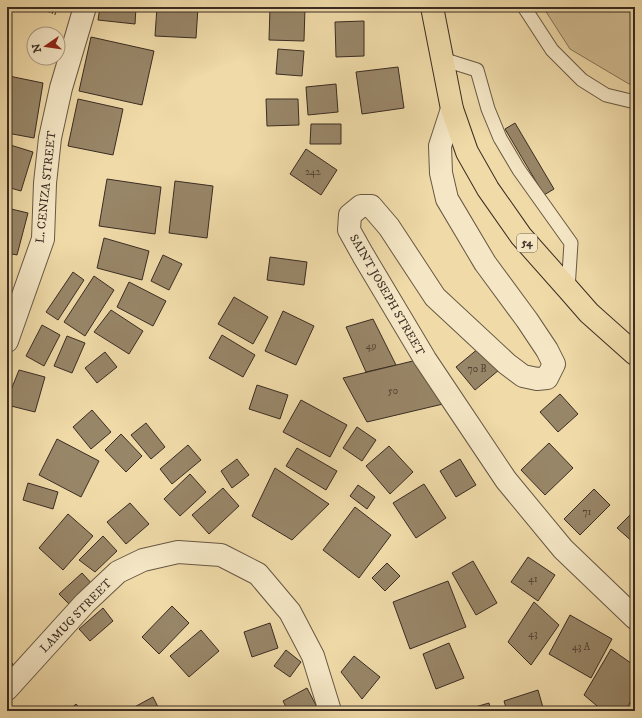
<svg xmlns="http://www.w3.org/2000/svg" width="642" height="718" font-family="'IM FELL DW Pica',serif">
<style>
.green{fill:#d0bc91;stroke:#85745a}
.building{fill:#988668;stroke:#3a2c23}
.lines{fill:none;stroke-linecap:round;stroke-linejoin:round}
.service-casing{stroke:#675844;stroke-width:15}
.minor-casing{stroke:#675844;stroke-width:24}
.tertiary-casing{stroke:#675844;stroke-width:24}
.trunk-casing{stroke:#3a2c23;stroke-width:24}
.path{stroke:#3a2c23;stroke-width:2.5;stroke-dasharray:1 2;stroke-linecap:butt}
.service{stroke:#f5e7c6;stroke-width:13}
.minor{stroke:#f5e7c6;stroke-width:22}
.tertiary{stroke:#f5e7c6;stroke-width:22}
.trunk{stroke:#efdaa8;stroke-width:22}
.labels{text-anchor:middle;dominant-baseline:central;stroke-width:3;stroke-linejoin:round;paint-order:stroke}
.number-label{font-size:10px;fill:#524234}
.shield{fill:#f5e7c6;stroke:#726454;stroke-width:1}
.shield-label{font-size:11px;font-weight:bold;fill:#3a2c23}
.street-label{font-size:12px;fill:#3a2c23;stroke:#f5e7c6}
</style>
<rect width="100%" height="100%" fill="#efdaa8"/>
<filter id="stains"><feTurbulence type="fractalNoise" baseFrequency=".005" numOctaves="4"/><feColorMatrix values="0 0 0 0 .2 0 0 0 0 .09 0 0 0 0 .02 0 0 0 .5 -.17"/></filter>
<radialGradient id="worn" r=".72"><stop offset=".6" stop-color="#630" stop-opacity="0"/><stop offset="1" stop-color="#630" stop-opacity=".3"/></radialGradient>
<polygon class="green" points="543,7 635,7 635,83 629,84 570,49"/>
<g class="building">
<polygon points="100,7 136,7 135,24 98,20"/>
<polygon points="157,7 198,7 196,38 155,36"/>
<polygon points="270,7 305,7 304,41 269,40"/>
<polygon points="364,21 364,56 336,57 335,22"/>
<polygon points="91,37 154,51 142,105 79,91"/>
<polygon points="278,49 304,51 302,76 276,74"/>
<polygon points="398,67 404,108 362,114 356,72"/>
<polygon points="9,76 43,83 34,138 7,133 7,89"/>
<polygon points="336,84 338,112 308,115 306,87"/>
<polygon points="78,99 123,109 113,155 68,146"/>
<polygon points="266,99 298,99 299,125 267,126"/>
<polygon points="515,123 554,189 544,195 505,129"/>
<polygon points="311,124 341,124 341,144 310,144"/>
<polygon points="7,144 33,152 21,191 7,187"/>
<polygon points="306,149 337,170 321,195 290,174"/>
<polygon points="107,179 161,187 155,234 99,226"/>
<polygon points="175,181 213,186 207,238 169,233"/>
<polygon points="7,208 28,213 17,255 7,253"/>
<polygon points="104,238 149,251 142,280 97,268"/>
<polygon points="163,255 182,264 169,290 151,281"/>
<polygon points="270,257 307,262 304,285 267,280"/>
<polygon points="73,272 84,280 58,320 46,312"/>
<polygon points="94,276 114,290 85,336 64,322"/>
<polygon points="129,282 166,301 153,326 117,307"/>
<polygon points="234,297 268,317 253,344 218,324"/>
<polygon points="111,310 143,331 129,354 94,332"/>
<polygon points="283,311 314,326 296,365 265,351"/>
<polygon points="373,319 396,365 366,372 346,327"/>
<polygon points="42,325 60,335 44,366 26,356"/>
<polygon points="222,335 255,355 243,377 209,358"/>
<polygon points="67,336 85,343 72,373 54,366"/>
<polygon points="479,348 499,370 475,390 456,367"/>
<polygon points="105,352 117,367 97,383 85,368"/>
<polygon points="417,360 443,404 367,422 343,378"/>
<polygon points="19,370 45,377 35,412 7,405 7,400"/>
<polygon points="257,385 288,395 280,419 249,409"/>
<polygon points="560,394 578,414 558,432 540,412"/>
<polygon points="301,400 347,425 330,457 283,432"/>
<polygon points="92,410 111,432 91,449 73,427"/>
<polygon points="146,423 165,447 151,459 131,435"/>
<polygon points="357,427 376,440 362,461 343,448"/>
<polygon points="121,434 142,456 126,472 105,450"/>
<polygon points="57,439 99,461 81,497 39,475"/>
<polygon points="549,443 573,468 545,495 521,470"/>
<polygon points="188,445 201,460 172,484 160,469"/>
<polygon points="389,446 413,472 390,494 366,466"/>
<polygon points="297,448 337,471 326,490 286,466"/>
<polygon points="237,459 249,475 232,488 221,471"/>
<polygon points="460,459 476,485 456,497 440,471"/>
<polygon points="275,468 329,504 292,540 252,516"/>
<polygon points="190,474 206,492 180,516 164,499"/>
<polygon points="28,483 58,492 53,509 23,500"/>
<polygon points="424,484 446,518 416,538 393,503"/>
<polygon points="358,485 375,497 367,509 350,496"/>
<polygon points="223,488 239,506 209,534 192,515"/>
<polygon points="594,489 610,505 580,535 564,519"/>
<polygon points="130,503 149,524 126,544 107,522"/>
<polygon points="355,507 391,535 359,578 323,550"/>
<polygon points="635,510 635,542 634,543 617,528"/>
<polygon points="68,514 93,536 63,570 39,548"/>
<polygon points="103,536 117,551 95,572 79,560"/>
<polygon points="528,557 555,575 538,601 511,582"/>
<polygon points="473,561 497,603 476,615 452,573"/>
<polygon points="387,563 400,576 385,591 372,578"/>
<polygon points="82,573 94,586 72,607 59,594"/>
<polygon points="448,581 466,627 410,649 393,602"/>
<polygon points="534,602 559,625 531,665 508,642"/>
<polygon points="172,606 189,623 159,654 142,637"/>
<polygon points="103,608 113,621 90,641 79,629"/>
<polygon points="570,615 612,639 591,678 549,654"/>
<polygon points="270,623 278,648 252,657 244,632"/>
<polygon points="201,630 219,651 189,677 170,656"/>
<polygon points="449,643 464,678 436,689 423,654"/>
<polygon points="611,649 635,666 635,694 625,711 603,711 584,695"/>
<polygon points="286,650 301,662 290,677 274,666"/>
<polygon points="354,656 380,677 362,699 341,672"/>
<polygon points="7,657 15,667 7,673"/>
<polygon points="307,688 319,711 288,711 283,701"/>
<polygon points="538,690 544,711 507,711 504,701"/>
<polygon points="153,697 160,711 127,711"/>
<polygon points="489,703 491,711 461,711"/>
<polygon points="76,704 82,711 68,711"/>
</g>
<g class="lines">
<g class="service-casing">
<g id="service">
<polyline points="524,7 552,50 582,80 606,95 635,102"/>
<polyline points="442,59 477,70 488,109 500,138 519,170 571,243 568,289"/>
</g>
</g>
<g class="minor-casing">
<g id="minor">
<polyline points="452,109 440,146 441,173 447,199 485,263 527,320 547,350 554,364 547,378 537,379 523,376 507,364 435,297 389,227 371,206 361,206 350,215 349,230 363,255 425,359 506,480 563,549 635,618"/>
<polyline points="7,341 43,239 45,183 50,138 61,88 85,7"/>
</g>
</g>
<g class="tertiary-casing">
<polyline id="tertiary" points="7,689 85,603 118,572 143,560 178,552 221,555 258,574 290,612 313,656 330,711"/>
</g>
<g class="trunk-casing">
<polyline id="trunk" points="432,7 452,109 467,152 488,189 521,236 568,289 589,313 635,354"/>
</g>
<g class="path">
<polyline points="38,7 56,14"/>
<polyline points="632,711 635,706"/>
</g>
<use href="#service" class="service"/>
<use href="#minor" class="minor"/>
<use href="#tertiary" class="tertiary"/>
<use href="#trunk" class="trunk"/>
</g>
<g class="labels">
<g class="number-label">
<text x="313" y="172">242</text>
<text x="371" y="346">49</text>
<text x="477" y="369">70 B</text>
<text x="393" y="391">50</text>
<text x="587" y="512">71</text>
<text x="533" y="579">41</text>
<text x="533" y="634">43</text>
<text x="581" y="647">43 A</text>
</g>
<rect class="shield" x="517" y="234" width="20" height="18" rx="3"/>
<g class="shield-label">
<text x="527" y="243">54</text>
</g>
<g class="street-label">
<text transform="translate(46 187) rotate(-84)">L. CENIZA STREET</text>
<text transform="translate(387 295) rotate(60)">SAINT JOSEPH STREET</text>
<text transform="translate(76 616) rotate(-46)">LAMUG STREET</text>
</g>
</g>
<rect width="642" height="718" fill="none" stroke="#efdaa8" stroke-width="24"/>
<rect x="8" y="8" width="626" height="702" fill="none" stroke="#3a2c23" stroke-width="2"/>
<rect x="12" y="12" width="618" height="694" fill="none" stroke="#3a2c23"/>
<g transform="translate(46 46) rotate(257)"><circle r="19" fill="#f5e7c6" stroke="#aa9c85"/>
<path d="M0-3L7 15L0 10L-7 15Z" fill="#8f2418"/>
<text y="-6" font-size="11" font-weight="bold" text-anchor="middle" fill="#3a2c23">N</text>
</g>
<rect width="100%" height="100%" filter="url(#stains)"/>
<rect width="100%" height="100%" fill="url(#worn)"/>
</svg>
